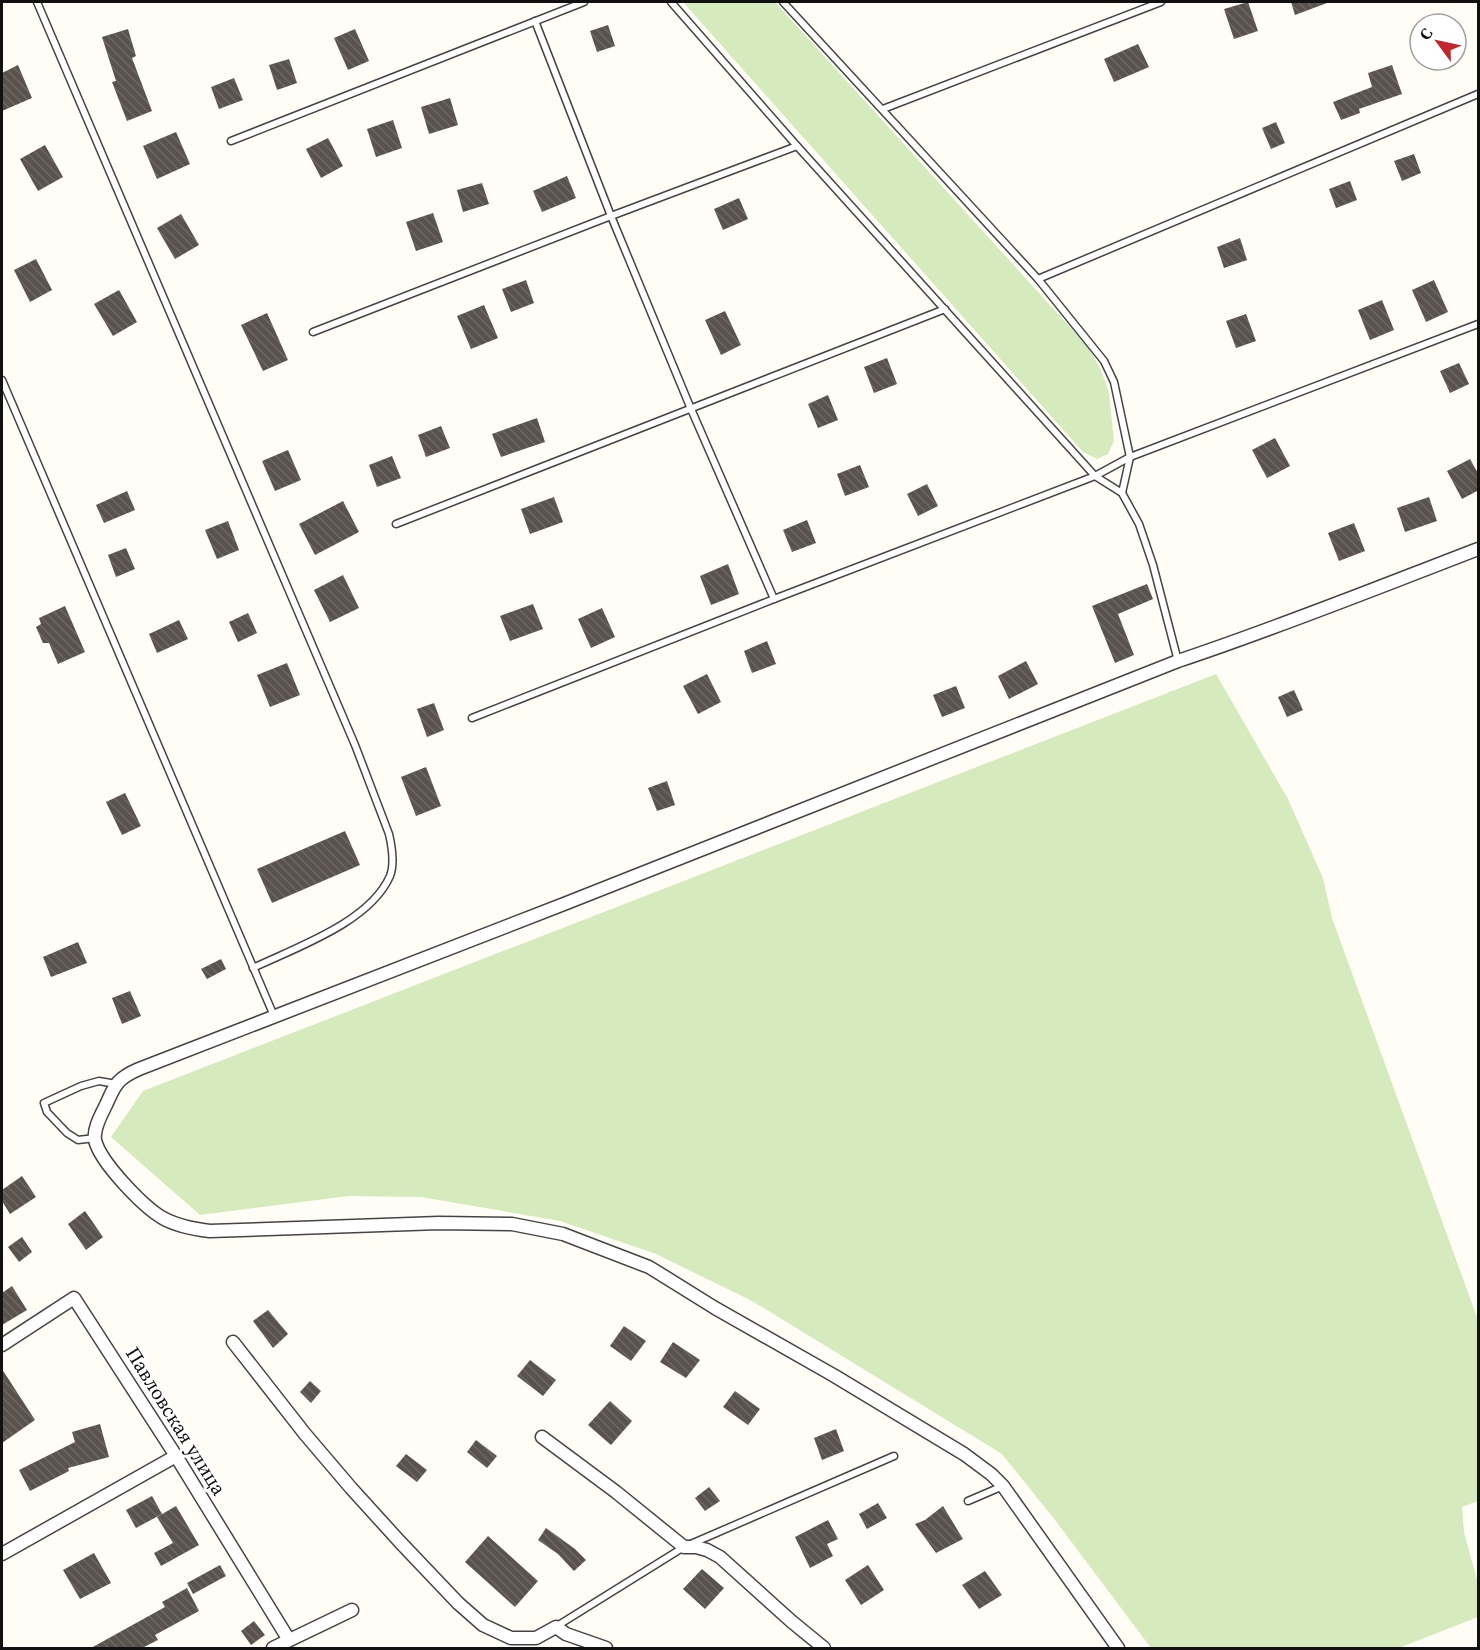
<svg xmlns="http://www.w3.org/2000/svg" width="1480" height="1650" font-family="'Source Serif 4',serif">
<style>
.grass{fill:#d5ebbd}
.building{fill:url(#building-back-hatch)}
.lines{fill:none;stroke-linecap:round;stroke-linejoin:round}
.lane-casing{stroke:#444;stroke-width:9}
.street-casing{stroke:#444;stroke-width:15}
.lane{stroke:#fff;stroke-width:6}
.street{stroke:#fff;stroke-width:12}
.labels{text-anchor:middle;dominant-baseline:central;stroke-width:6;stroke-linejoin:round;paint-order:stroke}
.street-label{font-size:20px;fill:#111;stroke:#fff}
</style>
<defs>
<pattern id="building-back-hatch" width="6" height="6" patternUnits="userSpaceOnUse" patternTransform="scale(1.5)"><rect width="6" height="6" fill="#5a524d"/><path d="M-1 5l2 2M0 0l6 6M5-1l2 2" fill="none" stroke="#6d6662"/></pattern>
</defs>
<rect width="100%" height="100%" fill="#fffdf5"/>
<g class="grass">
<polygon points="683,2 775,2 1088,347 1101,370 1109,392 1114,441 1108,454 1097,459 1083,452"/>
<polygon points="1216,674 1288,799 1323,878 1332,918 1478,1320 1478,1501 1462,1507 1464,1532 1478,1583 1478,1617 1399,1648 1151,1648 1055,1520 1002,1454 752,1301 656,1254 560,1221 421,1197 349,1196 200,1215 111,1137 143,1091"/>
</g>
<g class="building">
<polygon points="1248,2 1258,31 1234,39 1224,9"/>
<polygon points="1291,2 1327,2 1327,3 1295,15"/>
<polygon points="608,25 615,46 597,52 590,31"/>
<polygon points="128,29 136,56 132,58 152,111 127,121 112,82 116,81 102,37"/>
<polygon points="355,29 369,61 348,70 334,38"/>
<polygon points="1138,44 1149,67 1114,82 1104,59"/>
<polygon points="289,59 297,83 277,90 269,65"/>
<polygon points="18,65 32,98 2,111 2,73"/>
<polygon points="1392,65 1402,94 1359,109 1360,113 1341,120 1333,102 1372,87 1368,73"/>
<polygon points="234,78 243,100 219,109 211,87"/>
<polygon points="450,98 458,125 429,134 421,107"/>
<polygon points="393,120 402,148 376,157 367,129"/>
<polygon points="1276,122 1285,143 1271,149 1262,128"/>
<polygon points="176,132 190,164 157,179 143,146"/>
<polygon points="328,138 343,166 321,178 306,149"/>
<polygon points="45,145 63,177 38,191 20,159"/>
<polygon points="1414,154 1421,173 1402,181 1394,161"/>
<polygon points="567,176 576,198 542,212 533,191"/>
<polygon points="1350,181 1357,200 1336,208 1329,189"/>
<polygon points="482,183 489,204 463,212 457,190"/>
<polygon points="739,198 748,219 723,230 714,209"/>
<polygon points="433,213 443,242 416,251 406,222"/>
<polygon points="181,214 199,245 175,259 157,228"/>
<polygon points="1240,238 1247,260 1224,268 1217,247"/>
<polygon points="36,259 52,290 30,302 14,270"/>
<polygon points="526,280 534,303 511,312 502,289"/>
<polygon points="1434,280 1448,312 1426,322 1412,290"/>
<polygon points="119,290 137,322 113,336 94,304"/>
<polygon points="1382,300 1394,330 1370,340 1358,310"/>
<polygon points="484,305 498,338 471,349 457,316"/>
<polygon points="725,311 741,345 721,355 705,320"/>
<polygon points="267,313 288,360 263,371 241,325"/>
<polygon points="1246,314 1256,341 1236,348 1226,321"/>
<polygon points="887,358 897,384 874,393 864,367"/>
<polygon points="1459,363 1469,384 1450,393 1440,371"/>
<polygon points="828,395 838,420 818,428 808,404"/>
<polygon points="537,418 545,442 501,457 492,434"/>
<polygon points="441,426 450,448 426,457 418,435"/>
<polygon points="1275,438 1290,466 1267,478 1252,450"/>
<polygon points="288,450 301,480 275,491 262,461"/>
<polygon points="392,456 401,478 377,487 369,465"/>
<polygon points="1470,459 1479,475 1479,490 1462,499 1447,471"/>
<polygon points="860,465 869,487 845,496 837,474"/>
<polygon points="927,484 938,506 918,516 907,494"/>
<polygon points="127,491 135,510 104,523 96,505"/>
<polygon points="554,497 563,522 530,534 521,509"/>
<polygon points="1429,497 1437,521 1405,532 1397,508"/>
<polygon points="343,501 359,532 315,555 299,524"/>
<polygon points="807,520 816,543 792,552 783,530"/>
<polygon points="228,521 239,550 217,559 205,530"/>
<polygon points="1354,523 1365,551 1339,561 1328,533"/>
<polygon points="126,548 135,569 116,577 108,555"/>
<polygon points="728,564 739,594 711,605 700,576"/>
<polygon points="343,575 359,608 330,622 314,590"/>
<polygon points="1147,584 1153,599 1118,614 1134,655 1115,663 1092,606"/>
<polygon points="533,604 543,629 510,641 500,616"/>
<polygon points="65,606 85,652 58,664 49,643 43,643 36,627 41,624 39,618"/>
<polygon points="602,608 615,637 591,648 578,619"/>
<polygon points="248,613 257,633 238,642 229,622"/>
<polygon points="179,620 188,639 157,653 149,634"/>
<polygon points="767,641 776,664 752,673 744,651"/>
<polygon points="1026,661 1038,684 1009,699 998,676"/>
<polygon points="287,663 300,695 270,707 257,675"/>
<polygon points="707,674 721,702 698,714 683,686"/>
<polygon points="956,686 965,708 942,717 933,695"/>
<polygon points="1294,690 1303,710 1287,717 1278,697"/>
<polygon points="434,703 444,730 427,737 417,709"/>
<polygon points="426,767 441,806 416,816 401,777"/>
<polygon points="667,781 675,805 657,811 648,788"/>
<polygon points="125,793 141,826 122,835 106,802"/>
<polygon points="345,831 360,865 272,903 257,869"/>
<polygon points="78,942 87,963 51,977 43,957"/>
<polygon points="221,959 226,969 207,979 201,969"/>
<polygon points="130,991 141,1016 122,1024 112,998"/>
<polygon points="22,1176 36,1197 10,1214 2,1201 2,1190"/>
<polygon points="85,1211 103,1237 86,1250 68,1224"/>
<polygon points="22,1237 32,1252 19,1262 8,1247"/>
<polygon points="12,1286 27,1310 2,1325 2,1293"/>
<polygon points="268,1310 288,1334 273,1348 253,1321"/>
<polygon points="624,1326 646,1341 631,1361 610,1346"/>
<polygon points="673,1342 700,1360 686,1378 660,1362"/>
<polygon points="530,1360 556,1380 543,1396 517,1376"/>
<polygon points="2,1369 35,1420 2,1443"/>
<polygon points="310,1381 321,1391 311,1403 300,1392"/>
<polygon points="735,1391 760,1409 748,1425 723,1407"/>
<polygon points="610,1401 632,1421 611,1445 588,1425"/>
<polygon points="100,1424 109,1457 68,1468 69,1471 30,1491 19,1470 75,1442 72,1432"/>
<polygon points="836,1429 844,1451 822,1460 814,1438"/>
<polygon points="476,1440 497,1456 487,1468 467,1452"/>
<polygon points="406,1454 427,1470 417,1482 396,1466"/>
<polygon points="709,1487 720,1501 705,1511 695,1498"/>
<polygon points="152,1496 162,1514 136,1528 126,1510"/>
<polygon points="878,1503 887,1518 867,1529 859,1514"/>
<polygon points="176,1506 199,1545 161,1566 154,1553 173,1543 157,1517"/>
<polygon points="943,1506 963,1539 936,1553 915,1524 925,1520"/>
<polygon points="828,1520 838,1539 827,1544 833,1556 810,1568 795,1537"/>
<polygon points="546,1528 575,1549 586,1560 574,1571 558,1554 538,1540"/>
<polygon points="488,1536 538,1581 515,1607 465,1562"/>
<polygon points="94,1553 111,1583 80,1599 63,1570"/>
<polygon points="220,1565 226,1576 193,1594 187,1583"/>
<polygon points="868,1565 884,1590 861,1605 845,1580"/>
<polygon points="702,1569 724,1588 705,1609 683,1589"/>
<polygon points="985,1571 1002,1595 979,1609 962,1585"/>
<polygon points="187,1588 199,1611 155,1635 158,1640 142,1648 91,1648 165,1607 162,1602"/>
<polygon points="254,1621 265,1635 251,1645 241,1631"/>
</g>
<g class="lines">
<g class="lane-casing">
<g id="lane">
<path d="M37,2L355,745L389,834C392,847 395,863 390,876C370,922 297,947 253,968"/>
<polyline points="671,2 797,146 1095,476 1122,493 1139,524 1153,565 1178,661"/>
<polyline points="783,2 1038,279 1104,361 1114,382 1130,457 1122,493"/>
<polyline points="535,21 611,216 691,409 774,599"/>
<polyline points="883,109 1161,2"/>
<polyline points="231,141 584,2"/>
<polyline points="1038,279 1478,94"/>
<polyline points="313,332 611,216 797,146"/>
<polyline points="2,380 274,1016"/>
<polyline points="396,524 945,309"/>
<polyline points="472,718 774,599 1095,476 1130,457 1478,324"/>
<polyline points="95,1138 78,1140 67,1133 47,1112 44,1103 81,1086 99,1081 116,1084"/>
<polyline points="968,1501 1003,1486"/>
<polyline points="557,1626 684,1547 894,1456"/>
</g>
</g>
<g class="street-casing">
<g id="street">
<polyline points="233,1342 305,1434 351,1488 400,1542 458,1603 483,1625 511,1638 536,1638 556,1627 566,1634 606,1648"/>
<polyline points="2,1345 74,1298 176,1456 289,1640"/>
<polyline points="542,1437 616,1492 684,1547 696,1547 707,1550 720,1557 791,1621 824,1648"/>
<polyline points="2,1554 176,1456"/>
<polyline points="273,1648 352,1610"/>
<path d="M1118,1648L1003,1486L991,1474L964,1454L833,1375L715,1308L649,1267L563,1234L512,1224L439,1223L210,1231C193,1229 176,1226 161,1217C142,1205 100,1162 95,1140C93,1129 101,1115 106,1105C115,1084 118,1078 139,1069L564,904L1178,661C1280,627 1379,587 1478,549"/>
</g>
</g>
<use href="#lane" class="lane"/>
<use href="#street" class="street"/>
</g>
<g class="labels">
<g class="street-label">
<text transform="translate(176 1421) rotate(58)">Павловская улица</text>
</g>
</g>
<rect width="1480" height="1650" fill="none" stroke="#111111" stroke-width="6"/>
<g transform="translate(1438 42) rotate(303)"><circle r="28" fill="#ffffff" stroke="#a0a0a0" stroke-width="1.5"/>
<path d="M0-4.5L10 22L0 15L-10 22Z" fill="#c4262e"/>
<text y="-9" font-size="16" font-weight="bold" text-anchor="middle" fill="#111111">С</text>
</g>
</svg>
